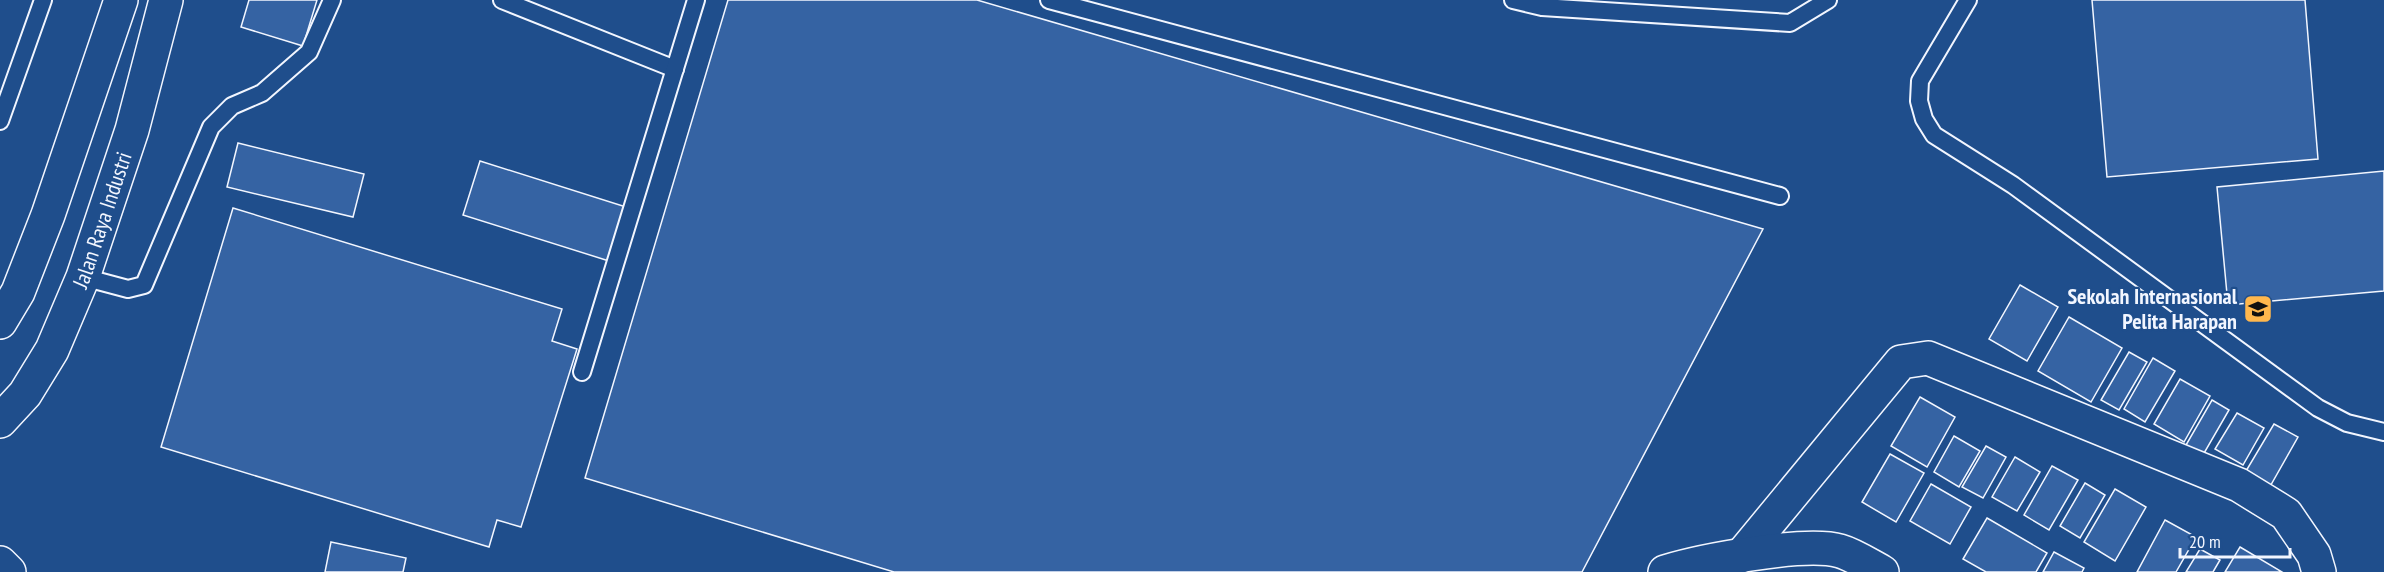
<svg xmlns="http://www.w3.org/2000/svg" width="2384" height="572" font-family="'PT Sans Narrow',sans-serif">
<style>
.building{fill:#3563a3;stroke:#f2f6ff;stroke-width:1.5}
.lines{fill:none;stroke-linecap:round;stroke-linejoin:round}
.lane-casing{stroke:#f2f6ff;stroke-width:20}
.street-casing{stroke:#f2f6ff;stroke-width:36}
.lane{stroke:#1f4e8c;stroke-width:16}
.street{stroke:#1f4e8c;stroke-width:33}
.labels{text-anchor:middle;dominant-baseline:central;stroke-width:4.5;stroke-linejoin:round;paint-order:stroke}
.street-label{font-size:22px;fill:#f2f6ff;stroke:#1f4e8c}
.poi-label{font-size:22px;font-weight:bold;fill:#f2f6ff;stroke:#1f4e8c;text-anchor:end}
</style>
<rect width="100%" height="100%" fill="#1f4e8c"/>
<g class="building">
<polygon points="249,0 317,0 303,46 241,27"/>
<polygon points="728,0 977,0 1763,229 1582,572 894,572 585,478"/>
<polygon points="2092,0 2305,0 2318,159 2107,177"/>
<polygon points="238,143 364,174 353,217 227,187"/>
<polygon points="480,161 626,207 609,261 463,215"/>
<polygon points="2384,171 2384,291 2228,305 2217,187"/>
<polygon points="233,208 562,309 552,341 577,349 521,527 497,520 489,547 161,447"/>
<polygon points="2020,285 2058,307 2027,361 1989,339"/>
<polygon points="2069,317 2122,348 2091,402 2038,371"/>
<polygon points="2129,352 2147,362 2119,410 2101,400"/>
<polygon points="2153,358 2175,371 2145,422 2124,409"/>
<polygon points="2180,379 2210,396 2184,442 2154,424"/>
<polygon points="1920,397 1955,417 1927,467 1891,446"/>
<polygon points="2212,400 2229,410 2203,455 2186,445"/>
<polygon points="2237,413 2264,428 2243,465 2215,449"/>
<polygon points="2274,424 2298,437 2268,490 2243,476"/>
<polygon points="1954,436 1980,451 1959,487 1934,472"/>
<polygon points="1986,446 2006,457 1983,498 1962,487"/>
<polygon points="1890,454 1924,473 1896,522 1862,502"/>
<polygon points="2015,457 2040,472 2017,511 1992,497"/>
<polygon points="2052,466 2078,480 2049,530 2024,515"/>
<polygon points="2085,483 2105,495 2080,538 2060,526"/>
<polygon points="1931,484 1971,507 1950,544 1910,521"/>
<polygon points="2115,489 2146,507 2115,561 2084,542"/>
<polygon points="1987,518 2047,553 2036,572 1986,572 1963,559"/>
<polygon points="2165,520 2196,537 2176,572 2137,572"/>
<polygon points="331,542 406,558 403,572 325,572"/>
<polygon points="2240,547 2282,572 2225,572"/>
<polygon points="2200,549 2220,560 2213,572 2186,572"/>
<polygon points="2054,552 2084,568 2082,572 2043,572"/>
</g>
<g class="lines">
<g class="lane-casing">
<g id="lane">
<polyline points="502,0 675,69"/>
<polyline points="1049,0 1780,196"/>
<polyline points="1513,0 1542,7 1790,23 1828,0"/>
<polyline points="1968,0 1920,81 1919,101 1924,119 1934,135 2013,185 2318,408 2347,423 2384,432"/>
<polyline points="0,121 43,0"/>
<polyline points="83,277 128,289 144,285 211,127 232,106 262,93 309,52 332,0"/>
<polyline points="582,372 696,0"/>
</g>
</g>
<g class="street-casing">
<g id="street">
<polyline points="0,322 18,292 48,215 121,0"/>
<path id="s1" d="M0,421L25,394L52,350L83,277L132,130L166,0"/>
<polyline points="1741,556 1901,362 1928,358 2239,485 2286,514 2314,555 2319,572"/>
<polyline points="0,563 9,572"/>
<path d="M1665,572C1701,561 1805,541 1840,551C1854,555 1869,565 1882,572"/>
</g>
</g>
<use href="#lane" class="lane"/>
<use href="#street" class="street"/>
</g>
<defs>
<g id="school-square" transform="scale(1.5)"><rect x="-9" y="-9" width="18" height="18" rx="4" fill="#ffb74d" stroke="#1f4e8c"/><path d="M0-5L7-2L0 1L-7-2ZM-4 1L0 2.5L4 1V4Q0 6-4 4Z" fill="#111"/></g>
</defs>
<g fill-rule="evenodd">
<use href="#school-square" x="2258" y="309"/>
</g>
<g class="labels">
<g class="street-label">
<text stroke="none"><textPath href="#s1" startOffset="228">Jalan Raya Industri</textPath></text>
</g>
<g class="poi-label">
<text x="2237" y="296">Sekolah Internasional<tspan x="2237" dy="25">Pelita Harapan</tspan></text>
</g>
</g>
<path d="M2180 548v9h110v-9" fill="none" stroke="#f2f6ff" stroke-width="3"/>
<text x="2189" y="548" font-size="18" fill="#f2f6ff" stroke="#1f4e8c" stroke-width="4.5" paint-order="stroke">20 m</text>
</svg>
